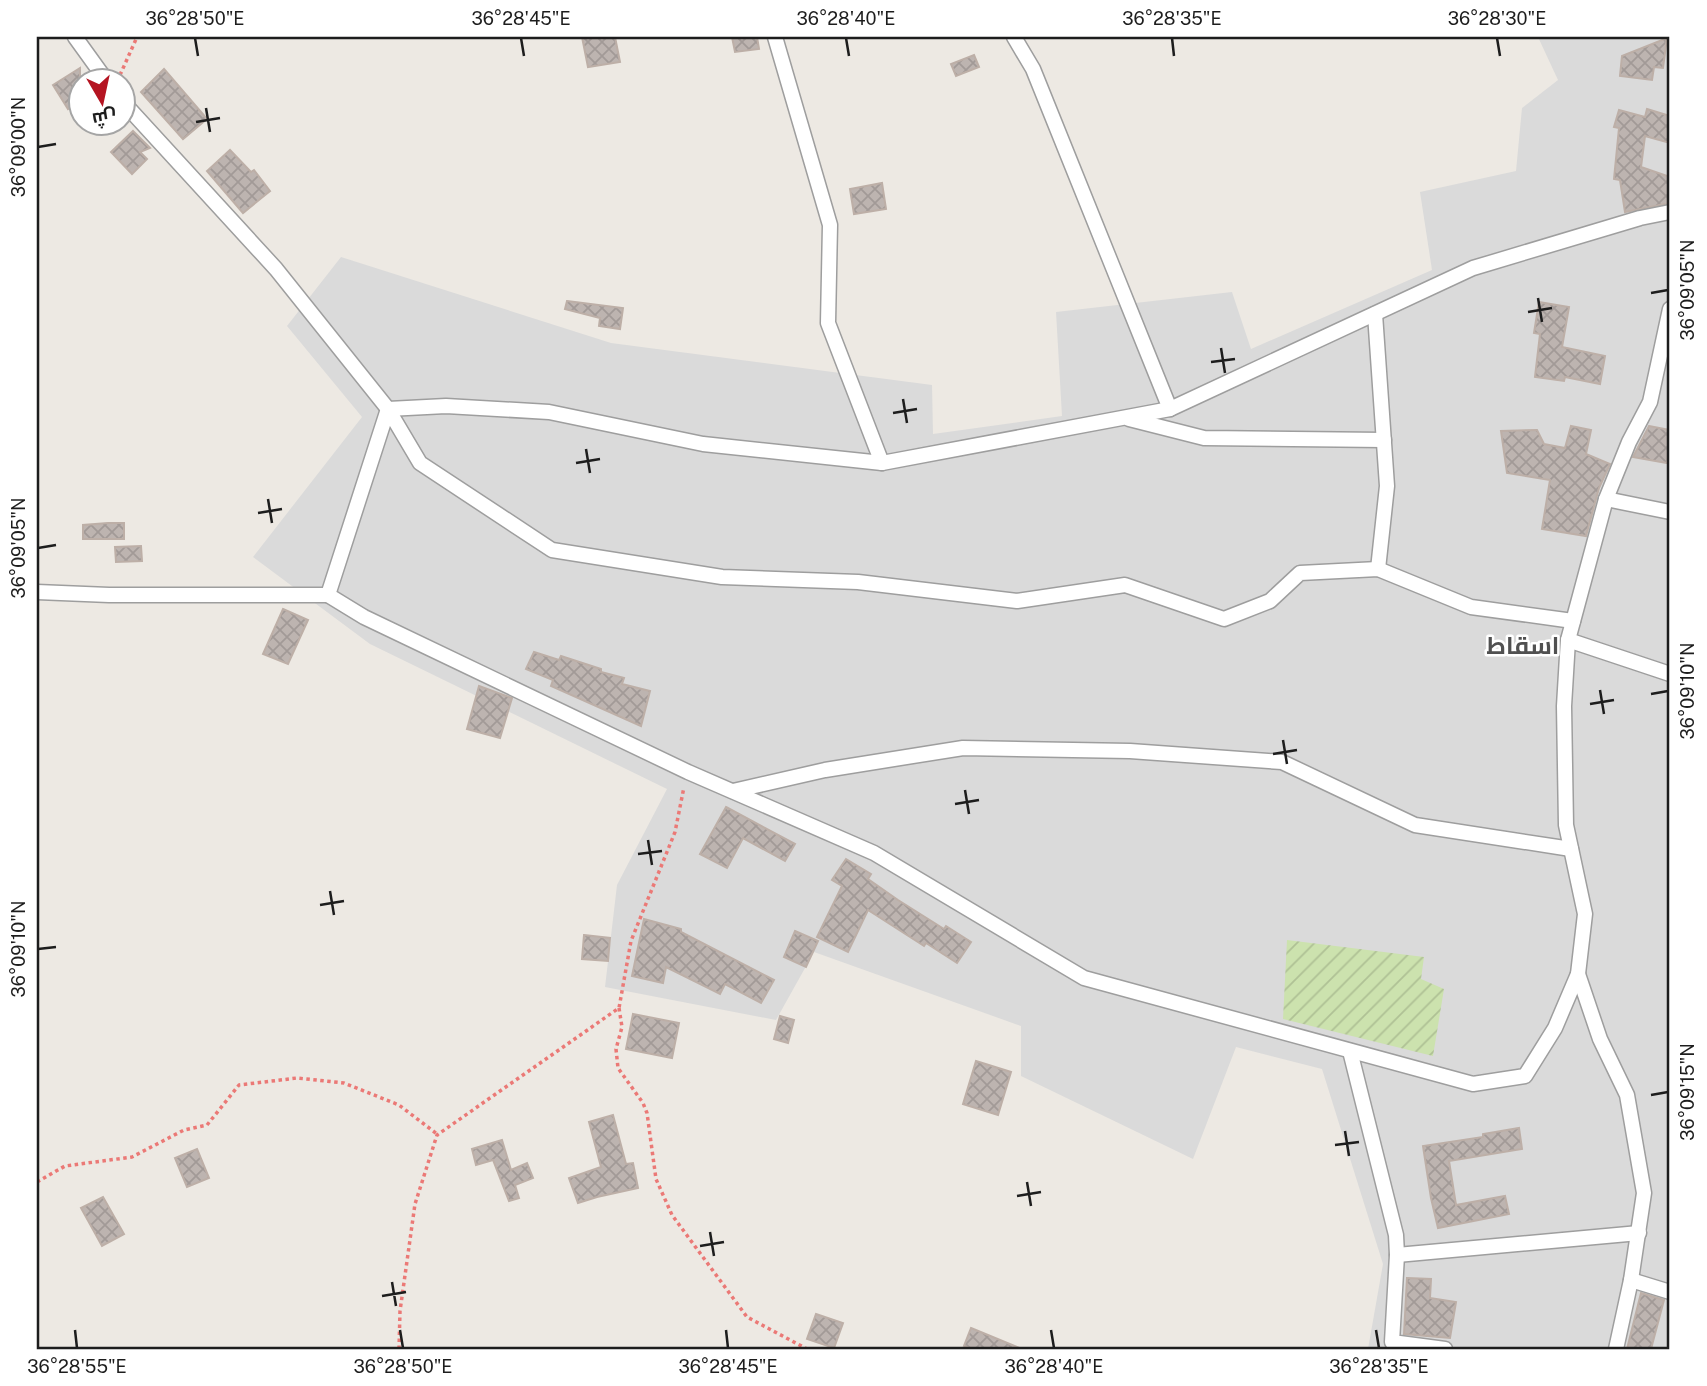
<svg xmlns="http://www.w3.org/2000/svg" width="1707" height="1386" font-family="'Public Sans',Cairo,sans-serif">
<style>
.residential{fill:#dadada}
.garden{fill:url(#garden-furrows)}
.building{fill:url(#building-cross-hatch);stroke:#bdafa7;stroke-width:2}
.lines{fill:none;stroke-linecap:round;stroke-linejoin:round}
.minor-casing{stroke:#9e9e9e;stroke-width:17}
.path{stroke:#eb7976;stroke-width:3.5;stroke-dasharray:3.5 3.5;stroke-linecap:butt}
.minor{stroke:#fff;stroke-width:14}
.ticks{fill:none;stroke:#1d1d1d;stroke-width:2.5}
.labels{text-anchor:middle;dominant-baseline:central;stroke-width:5;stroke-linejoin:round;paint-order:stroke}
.quarter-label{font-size:24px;font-weight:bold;fill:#505050;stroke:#fff}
.neatline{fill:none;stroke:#1d1d1d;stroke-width:2.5}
.ticks-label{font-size:18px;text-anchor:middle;fill:#1d1d1d}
</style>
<defs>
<pattern id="garden-furrows" width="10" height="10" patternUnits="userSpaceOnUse" patternTransform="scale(1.75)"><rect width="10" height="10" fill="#cce2ae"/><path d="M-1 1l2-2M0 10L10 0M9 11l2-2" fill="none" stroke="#afc195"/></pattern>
<pattern id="building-cross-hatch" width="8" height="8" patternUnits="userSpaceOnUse" patternTransform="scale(1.75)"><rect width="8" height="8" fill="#bdb4b0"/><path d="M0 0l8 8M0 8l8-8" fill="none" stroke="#a29a97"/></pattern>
</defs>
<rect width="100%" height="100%" fill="#ede9e3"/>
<polygon class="residential" points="1538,37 1670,37 1670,1349 1368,1349 1383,1264 1322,1069 1236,1047 1193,1159 1021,1076 1021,1026 814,952 776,1020 605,987 617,885 667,789 370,644 253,557 362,417 287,326 341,257 611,343 932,385 933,434 1062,416 1056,312 1232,292 1251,349 1432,270 1420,192 1516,171 1522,108 1558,80"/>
<polygon class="garden" points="1287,940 1424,957 1421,979 1444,989 1433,1056 1283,1019"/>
<g class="building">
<polygon points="582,37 615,37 620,62 588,67"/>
<polygon points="732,37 757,37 759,49 735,52"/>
<polygon points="1667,38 1663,68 1654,67 1652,80 1620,76 1622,56"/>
<polygon points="974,55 979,67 956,76 951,64"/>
<polygon points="80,68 80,101 68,109 53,85"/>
<polygon points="164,69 207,119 183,139 141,92"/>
<polygon points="1647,109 1670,116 1670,143 1645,136 1641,167 1670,177 1670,203 1625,212 1620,180 1614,179 1619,128 1614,127 1619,110 1645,117"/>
<polygon points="133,131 150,148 140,152 147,159 132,174 111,152"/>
<polygon points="230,150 251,172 254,170 270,191 243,213 207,171"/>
<polygon points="882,183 886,209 854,214 850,189"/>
<polygon points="567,301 623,308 620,329 599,326 600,318 565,309"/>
<polygon points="1539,302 1569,307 1562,347 1605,356 1600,384 1565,377 1564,381 1535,377 1540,334 1534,333"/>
<polygon points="1571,426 1591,430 1586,454 1610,464 1599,488 1586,536 1542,529 1550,480 1507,473 1501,431 1537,430 1544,444 1565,448"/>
<polygon points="1649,426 1670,430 1667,463 1633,457"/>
<polygon points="108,523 124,523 124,539 83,539 83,525"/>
<polygon points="141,546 142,561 116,562 115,547"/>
<polygon points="283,609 308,620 288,664 263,654"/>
<polygon points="534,652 559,660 561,656 601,669 601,672 624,678 622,684 650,691 641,726 551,686 553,680 526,669"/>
<polygon points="479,686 512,698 500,738 467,729"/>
<polygon points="726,807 795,844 785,861 743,838 727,868 700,854"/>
<polygon points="846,859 871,874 868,879 898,900 944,929 946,926 971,942 957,963 926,943 924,946 868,910 848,952 817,937 842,886 832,880"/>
<polygon points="644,919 681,929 681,932 774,980 761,1003 725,984 720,994 666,967 663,983 632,976"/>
<polygon points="795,931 818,941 806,967 784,957"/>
<polygon points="584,935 610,938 608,961 582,959"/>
<polygon points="633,1014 679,1023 672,1058 626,1049"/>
<polygon points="780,1016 794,1020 788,1043 774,1039"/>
<polygon points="976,1061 1011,1072 998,1115 963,1104"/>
<polygon points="613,1115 626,1164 633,1163 638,1188 597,1197 578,1203 569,1178 601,1167 589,1122"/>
<polygon points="1519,1128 1522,1149 1449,1161 1456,1205 1505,1196 1509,1214 1438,1228 1431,1198 1423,1146 1483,1137 1483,1134"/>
<polygon points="502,1140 511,1170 527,1163 533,1178 515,1185 519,1198 509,1201 493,1160 476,1165 472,1149"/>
<polygon points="197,1149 209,1178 187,1187 175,1158"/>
<polygon points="103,1197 124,1234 102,1246 81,1208"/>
<polygon points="1407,1278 1431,1279 1430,1298 1456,1302 1450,1338 1404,1334"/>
<polygon points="1641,1293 1664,1300 1651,1349 1627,1349"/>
<polygon points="816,1314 843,1323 834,1348 807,1339"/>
<polygon points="971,1328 1022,1349 972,1349 964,1346"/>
</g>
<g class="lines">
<g class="minor-casing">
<g id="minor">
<polyline points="75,37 106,80"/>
<polyline points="775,37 830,225 828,323 882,463"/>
<polyline points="1014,37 1033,69 1170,409"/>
<polyline points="122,101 276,269 388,409 420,463 552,550 722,577 858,582 1017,601 1125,585 1224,619 1270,601 1300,573 1378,569 1471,607 1573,621"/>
<polyline points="1375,314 1387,486 1378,569"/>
<polyline points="388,409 328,595 364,617 688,772 874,853 1084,978 1473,1084 1525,1076 1555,1028 1578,974 1585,914 1566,825 1564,706 1568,640 1606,499 1629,442 1650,402 1670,309"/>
<polyline points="388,409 446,406 549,412 703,444 882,463 1170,409 1473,268 1640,218 1670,212"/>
<polyline points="1129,419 1204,438 1384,440"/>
<polyline points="1606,499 1670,512"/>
<polyline points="37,592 109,595 328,595"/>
<polyline points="1568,640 1670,674"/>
<polyline points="733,791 825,770 963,748 1130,751 1282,762 1415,825 1571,849"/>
<polyline points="1578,974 1600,1039 1627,1095 1644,1193 1631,1280 1616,1349"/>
<polyline points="1350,1051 1396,1235 1397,1255 1392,1342 1445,1349"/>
<polyline points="1397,1255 1639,1233"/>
<polyline points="1631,1280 1670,1292"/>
</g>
</g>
<g class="path">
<polyline points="120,75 137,37"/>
<polyline points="619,1008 622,1027 616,1049 618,1068 643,1103 647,1113 656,1179 672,1215 747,1317 807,1349"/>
<polyline points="37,1182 65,1166 132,1157 184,1130 207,1125 239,1085 297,1078 344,1083 399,1105 437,1134"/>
<polyline points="399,1349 400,1311 415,1204 437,1135 619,1008 631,941 675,832 684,787"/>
</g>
<use href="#minor" class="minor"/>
</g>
<path class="ticks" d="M195,38L198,56M521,38L524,56M846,38L849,56M1172,38L1174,56M1497,38L1500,56M206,108L210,132M196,122L220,118M38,147L56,144M1651,293L1668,290M1538,298L1542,322M1528,312L1552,308M1221,348L1225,373M1211,362L1235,359M903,399L907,423M893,413L917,409M586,449L590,473M576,463L600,459M268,499L272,523M258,513L282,509M38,548L56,545M1600,690L1604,714M1651,694L1668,691M1590,704L1614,700M1283,740L1287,764M1273,754L1297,750M965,790L969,814M955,804L979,800M648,840L652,865M638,854L662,851M330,891L334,915M320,905L344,901M38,949L56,947M1651,1095L1668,1092M1345,1131L1349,1156M1335,1145L1359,1142M1027,1182L1031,1206M1017,1196L1041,1192M710,1232L714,1256M700,1246L724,1242M392,1282L396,1306M382,1296L406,1292M75,1330L77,1348M400,1330L403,1348M726,1330L728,1348M1051,1330L1054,1348M1376,1330L1379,1348"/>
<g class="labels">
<g class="quarter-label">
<text x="1523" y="645">اسقاط</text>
</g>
</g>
<rect width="1707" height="1386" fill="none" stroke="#ffffff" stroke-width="77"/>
<g transform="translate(102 102) rotate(171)"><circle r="33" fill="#ffffff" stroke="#a5a5a5" stroke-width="2"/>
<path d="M0-5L12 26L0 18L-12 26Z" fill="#b51421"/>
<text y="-10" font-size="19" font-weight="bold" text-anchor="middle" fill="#1d1d1d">ش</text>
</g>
<rect x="38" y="38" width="1630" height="1310" class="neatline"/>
<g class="ticks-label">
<text x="195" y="25">36°28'50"E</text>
<text x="521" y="25">36°28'45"E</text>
<text x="846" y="25">36°28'40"E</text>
<text x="1172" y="25">36°28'35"E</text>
<text x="1497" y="25">36°28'30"E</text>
<text transform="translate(19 147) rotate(-90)" y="6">36°09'00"N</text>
<text transform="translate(1688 290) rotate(-90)" y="6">36°09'05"N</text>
<text transform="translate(19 548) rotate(-90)" y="6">36°09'05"N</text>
<text transform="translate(1688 691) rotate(-90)" y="6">36°09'10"N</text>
<text transform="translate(19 949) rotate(-90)" y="6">36°09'10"N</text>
<text transform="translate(1688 1092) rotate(-90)" y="6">36°09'15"N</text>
<text x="77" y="1373">36°28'55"E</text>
<text x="403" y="1373">36°28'50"E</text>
<text x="728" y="1373">36°28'45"E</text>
<text x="1054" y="1373">36°28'40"E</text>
<text x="1379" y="1373">36°28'35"E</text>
</g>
</svg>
